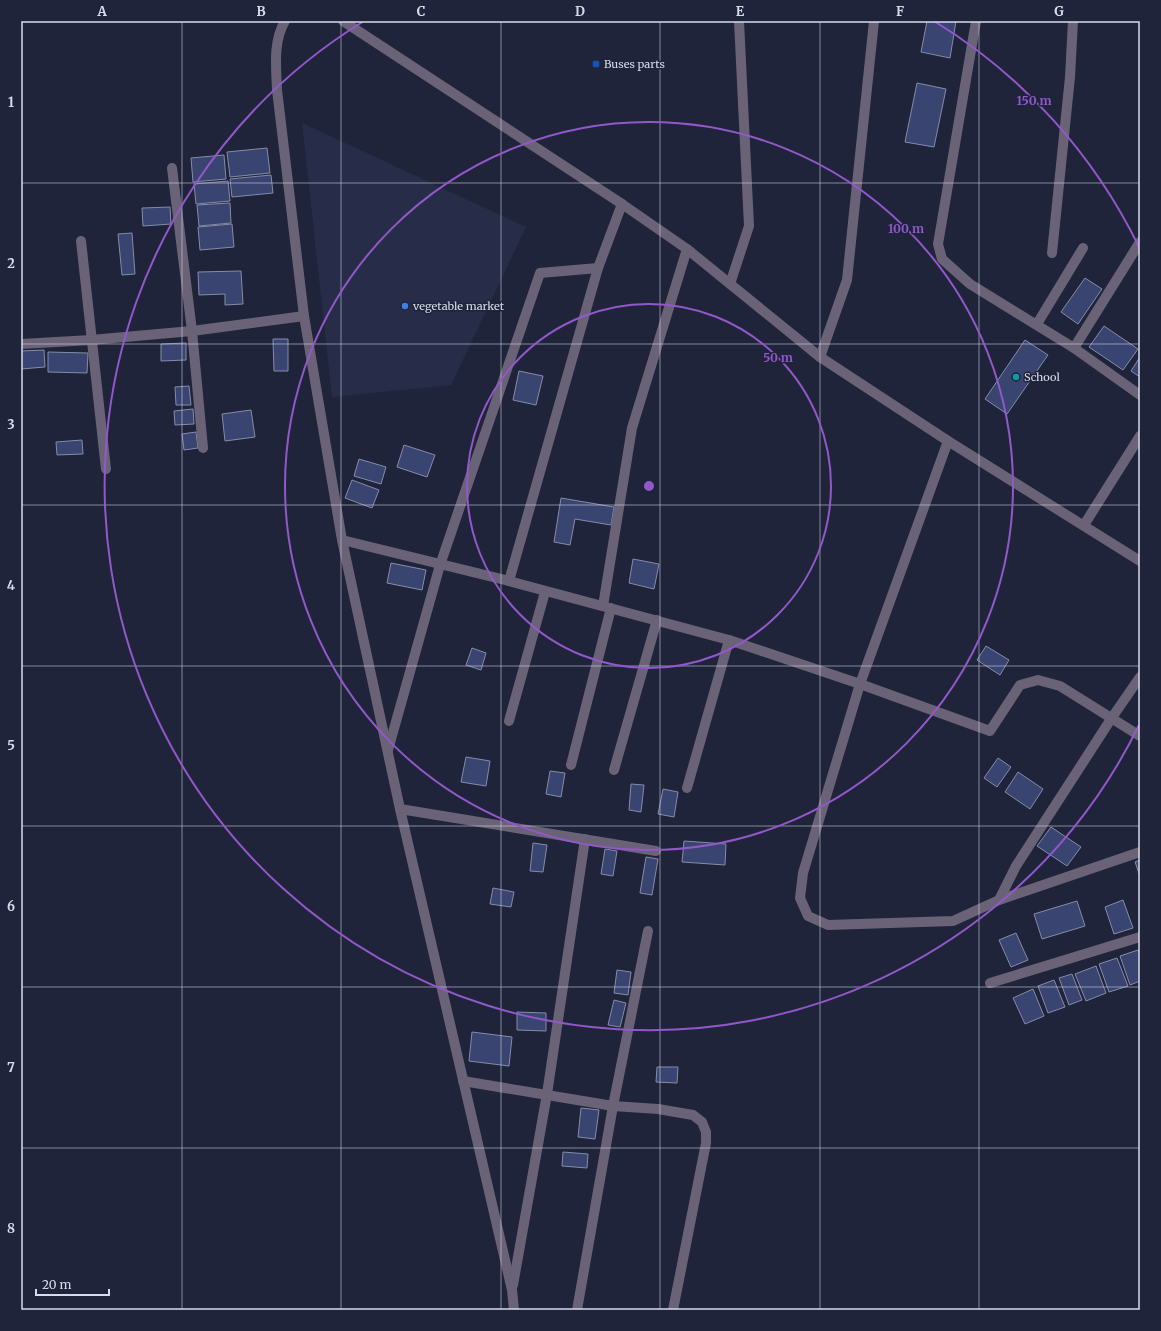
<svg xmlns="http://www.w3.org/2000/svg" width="1161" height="1331" font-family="Merriweather,serif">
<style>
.built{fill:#272d48}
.building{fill:#3a4471;stroke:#858ca8}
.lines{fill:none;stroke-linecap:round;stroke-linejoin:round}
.minor{stroke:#6a6378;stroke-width:10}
.grid{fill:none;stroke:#d7dbeb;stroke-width:1;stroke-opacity:0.55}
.ring{fill:none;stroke:#9258ca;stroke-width:2}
.transit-dot{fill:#1a4fb4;stroke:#1f243a;stroke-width:1.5}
.shop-dot{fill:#3f7fe0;stroke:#1f243a;stroke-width:1.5}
.culture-dot{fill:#0f9aa8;stroke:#1f243a;stroke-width:1.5}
.labels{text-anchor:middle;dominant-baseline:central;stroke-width:3;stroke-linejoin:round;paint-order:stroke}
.poi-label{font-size:11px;fill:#d7dbeb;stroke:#1f243a;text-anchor:start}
.centre{fill:#9258ca;stroke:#1f243a;stroke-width:2}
.ring-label{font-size:12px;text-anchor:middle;font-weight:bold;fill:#9258ca;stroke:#1f243a;stroke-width:3;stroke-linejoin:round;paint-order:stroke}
.neatline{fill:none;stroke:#d7dbeb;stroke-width:1.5}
.grid-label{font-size:13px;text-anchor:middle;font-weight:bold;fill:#d7dbeb}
</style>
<rect width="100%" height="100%" fill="#1f243a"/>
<polygon class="built" points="302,123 526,227 451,385 332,397"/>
<g class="building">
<polygon points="927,21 956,21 950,58 921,52"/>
<polygon points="917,83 946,89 934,147 905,142"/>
<polygon points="267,148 270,173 230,177 227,152"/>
<polygon points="224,155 226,179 193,182 191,158"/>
<polygon points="271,175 273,193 232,197 230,179"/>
<polygon points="228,181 230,201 196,204 194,184"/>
<polygon points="230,203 231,223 199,226 197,205"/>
<polygon points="170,207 171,224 143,226 142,208"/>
<polygon points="232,224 234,247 200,250 198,227"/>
<polygon points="132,233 135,274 122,275 118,234"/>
<polygon points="241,271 243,304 225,305 225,294 199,295 198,272"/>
<polygon points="1085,278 1102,289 1078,324 1061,312"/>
<polygon points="1104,326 1138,349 1123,370 1089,347"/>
<polygon points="273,339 288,339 288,371 274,371"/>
<polygon points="1025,340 1048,355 1007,414 985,399"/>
<polygon points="186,343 186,360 161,361 161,344"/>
<polygon points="44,350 45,367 21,369 21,351"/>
<polygon points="48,352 88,353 87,373 48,372"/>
<polygon points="1140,357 1140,377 1131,371"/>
<polygon points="519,371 543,376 536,405 513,400"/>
<polygon points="189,386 191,405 176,405 175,387"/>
<polygon points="193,409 194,424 175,425 174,411"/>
<polygon points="251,410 255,437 225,441 222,414"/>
<polygon points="196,432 198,448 184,450 182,434"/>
<polygon points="82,440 83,454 57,455 56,442"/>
<polygon points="404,445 435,455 427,477 397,467"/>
<polygon points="359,459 386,467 381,484 354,476"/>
<polygon points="352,480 379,490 372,508 345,498"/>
<polygon points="561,498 614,507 611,525 575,519 570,545 554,542"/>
<polygon points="633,559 659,564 654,589 629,583"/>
<polygon points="391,563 426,570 422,590 387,583"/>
<polygon points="986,646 1009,660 1000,675 977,660"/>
<polygon points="472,648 486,653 481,670 466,665"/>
<polygon points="466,757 490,761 486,786 461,782"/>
<polygon points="998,758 1011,767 997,787 984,778"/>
<polygon points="550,771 565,773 561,797 546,794"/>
<polygon points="1018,772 1043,789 1030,809 1005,792"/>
<polygon points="631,784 644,785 641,812 629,810"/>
<polygon points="663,789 678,792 674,817 658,814"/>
<polygon points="1051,827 1081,847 1067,866 1037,846"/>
<polygon points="684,841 726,844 725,865 682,862"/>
<polygon points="533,843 547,845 543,872 530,871"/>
<polygon points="605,849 617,851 613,876 601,874"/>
<polygon points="646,857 658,859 652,895 640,893"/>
<polygon points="1140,860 1140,876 1135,862"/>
<polygon points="493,888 514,892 511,907 490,904"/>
<polygon points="1123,900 1133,928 1114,934 1105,907"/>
<polygon points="1077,901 1085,926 1042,939 1034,914"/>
<polygon points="1016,933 1028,960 1011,967 999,940"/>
<polygon points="1138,950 1140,955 1140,981 1130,985 1120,956"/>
<polygon points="1117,958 1128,986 1109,992 1099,964"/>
<polygon points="1096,966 1106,993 1086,1001 1075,974"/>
<polygon points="617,970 631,972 628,995 614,993"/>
<polygon points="1072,974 1082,1000 1069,1005 1059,978"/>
<polygon points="1054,980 1065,1007 1048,1013 1038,986"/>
<polygon points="1033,989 1044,1016 1025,1024 1013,998"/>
<polygon points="614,1000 626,1003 620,1027 608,1025"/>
<polygon points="517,1012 546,1013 546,1031 517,1030"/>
<polygon points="472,1032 512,1037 509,1066 469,1061"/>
<polygon points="657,1067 678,1067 677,1083 656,1082"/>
<polygon points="581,1108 599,1110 595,1139 578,1137"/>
<polygon points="563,1152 588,1154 587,1168 562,1166"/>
</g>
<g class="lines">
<g class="minor">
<path d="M285,21C273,41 276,67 277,90L304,316L342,540L400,809L512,1290L514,1310"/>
<polyline points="343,21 622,204 687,249 820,357 948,441 1140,561"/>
<polyline points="976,21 938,244 942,259 970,284 1074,348 1140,395"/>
<polyline points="172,168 192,331 203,448"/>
<polyline points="81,241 106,469"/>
<polyline points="1052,253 1070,77 1073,21"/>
<polyline points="730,284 749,226 739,21"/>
<polyline points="1037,324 1083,248"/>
<polyline points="21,344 91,340 192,331 304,316"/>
<polyline points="1074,348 1140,242"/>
<polyline points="820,357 847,280 874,21"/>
<polyline points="948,441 860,684 803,873 800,898 808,916 828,925 953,921 999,900 1140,852"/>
<polyline points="1084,525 1140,436"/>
<polyline points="342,540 509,581 729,640 860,684 990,731 1020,685 1038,680 1060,686 1140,736"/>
<polyline points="509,581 598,268 622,204"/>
<polyline points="603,606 632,428 687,249"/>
<polyline points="509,721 545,592"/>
<polyline points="388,750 440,565 540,273 598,268"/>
<polyline points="571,765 611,608"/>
<polyline points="614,770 657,620"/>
<polyline points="687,788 729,640"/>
<polyline points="400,809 656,851"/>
<polyline points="999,900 1016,866 1111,719 1140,677"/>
<polyline points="990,983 1140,937"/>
<polyline points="463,1081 613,1106 658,1109 693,1115 702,1122 706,1132 706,1143 673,1310"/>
<polyline points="513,1285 547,1094 585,839"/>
<polyline points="577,1310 613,1106 648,931"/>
</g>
</g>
<path class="grid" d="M182,21V1310M341,21V1310M501,21V1310M660,21V1310M820,21V1310M979,21V1310M21,183H1140M21,344H1140M21,505H1140M21,666H1140M21,826H1140M21,987H1140M21,1148H1140"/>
<g class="ring">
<circle cx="649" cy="486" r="182"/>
<circle cx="649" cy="486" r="364"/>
<path d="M1139 725A545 545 0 1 1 364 21M934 21A545 545 0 0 1 1139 247"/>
</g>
<rect class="transit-dot" x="592" y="60" width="8" height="8" rx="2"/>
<circle class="shop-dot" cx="405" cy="306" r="4"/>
<circle class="culture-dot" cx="1016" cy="377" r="4"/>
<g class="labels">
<g class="poi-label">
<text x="604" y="64">Buses parts</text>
<text x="413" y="306">vegetable market</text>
<text x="1024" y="377">School</text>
</g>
</g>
<circle cx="649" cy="486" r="6" class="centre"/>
<g class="ring-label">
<text x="1034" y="105">150 m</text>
<text x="906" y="233">100 m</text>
<text x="778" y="362">50 m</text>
</g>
<rect width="1161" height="1331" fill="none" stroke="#1f243a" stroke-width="44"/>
<path d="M36 1289v6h73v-6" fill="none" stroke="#d7dbeb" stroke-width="2"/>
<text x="42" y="1289" font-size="12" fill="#d7dbeb" stroke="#1f243a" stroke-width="3" paint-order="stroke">20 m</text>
<rect x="22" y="22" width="1117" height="1287" class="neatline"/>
<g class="grid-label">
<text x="102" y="16">A</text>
<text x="261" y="16">B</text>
<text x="421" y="16">C</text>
<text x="580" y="16">D</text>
<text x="740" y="16">E</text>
<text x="900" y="16">F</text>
<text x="1059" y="16">G</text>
<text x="11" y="107">1</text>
<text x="11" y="268">2</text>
<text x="11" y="429">3</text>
<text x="11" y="590">4</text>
<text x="11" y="750">5</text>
<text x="11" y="911">6</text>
<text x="11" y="1072">7</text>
<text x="11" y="1233">8</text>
</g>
</svg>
